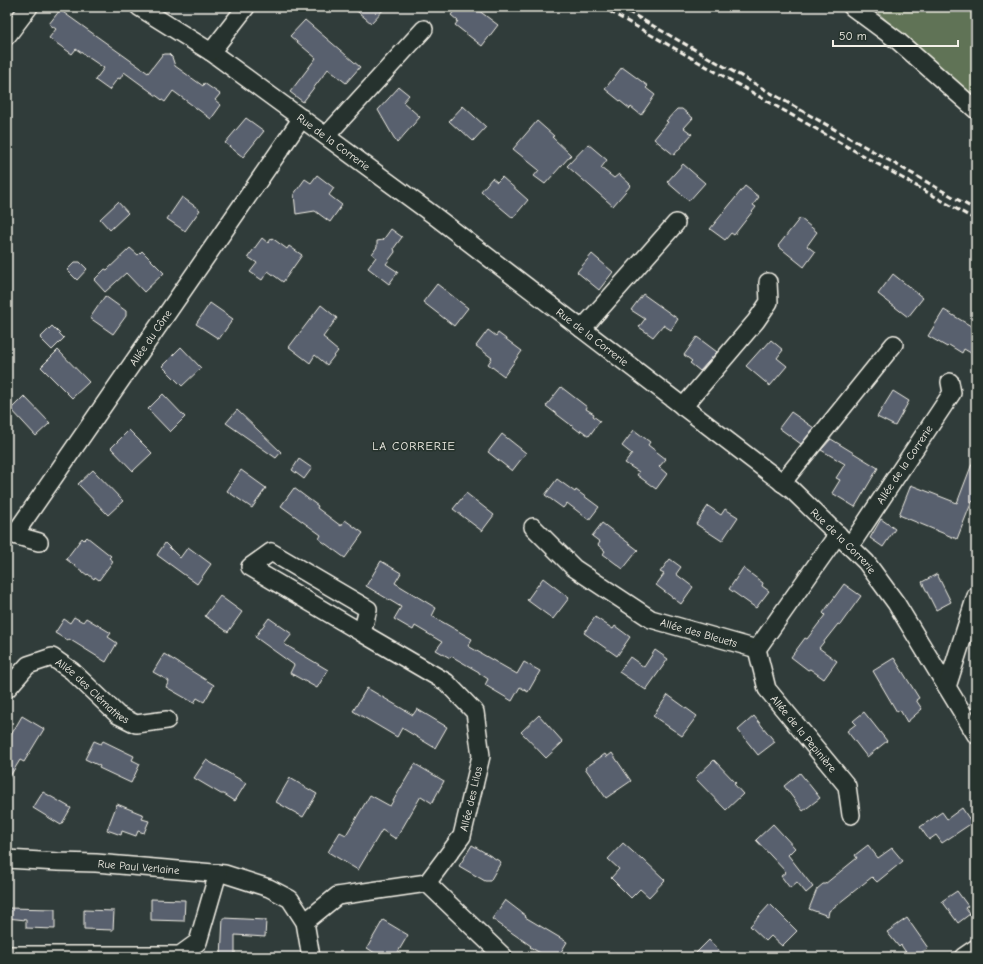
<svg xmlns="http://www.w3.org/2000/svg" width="983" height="964" font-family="'Comic Neue',sans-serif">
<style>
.green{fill:#607356;stroke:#aab29f}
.building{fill:#59616e;stroke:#f4f1e8}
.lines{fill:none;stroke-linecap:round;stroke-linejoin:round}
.minor-casing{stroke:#f4f1e8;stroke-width:20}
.minor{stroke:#26332d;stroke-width:17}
.rail{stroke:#f4f1e8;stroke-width:3;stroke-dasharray:6 3;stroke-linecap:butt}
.labels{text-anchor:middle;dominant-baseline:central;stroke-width:3;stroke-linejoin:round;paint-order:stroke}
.street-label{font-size:11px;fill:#f4f1e8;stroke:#26332d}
.neighbourhood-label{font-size:12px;letter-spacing:1px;fill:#f4f1e8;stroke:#26332d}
</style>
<rect width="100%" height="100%" fill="#303c3a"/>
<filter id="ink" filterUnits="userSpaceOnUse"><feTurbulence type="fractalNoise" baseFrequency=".025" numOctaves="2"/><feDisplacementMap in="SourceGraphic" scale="8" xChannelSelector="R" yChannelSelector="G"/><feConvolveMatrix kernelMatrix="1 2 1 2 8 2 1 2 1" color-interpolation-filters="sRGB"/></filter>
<g filter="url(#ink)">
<polygon class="green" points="871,7 976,7 976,103 884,18"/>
<g class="building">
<polygon points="352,7 386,7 371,23"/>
<polygon points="457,7 474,7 498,25 482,46 455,25 458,21 451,15"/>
<polygon points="60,10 148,73 162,55 165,54 169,54 172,57 175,66 203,86 204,83 220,94 215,100 221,105 211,119 173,91 165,102 124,72 120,79 118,78 109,90 95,80 104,68 76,49 72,54 49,38 56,29 49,24"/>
<polygon points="305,20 360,67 346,83 328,69 303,102 290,92 316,58 290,36"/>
<polygon points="622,67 648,86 646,88 655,95 641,115 631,107 630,109 605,89"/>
<polygon points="399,87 409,95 403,102 420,117 397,143 378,110"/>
<polygon points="463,106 486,127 473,141 461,130 460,131 449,121"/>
<polygon points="677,109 682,109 693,118 684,128 692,134 674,155 654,139 668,122 666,121"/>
<polygon points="246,118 264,131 243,157 225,143"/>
<polygon points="537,121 554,136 552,137 571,155 545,184 534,176 539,170 513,149"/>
<polygon points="588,144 607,160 601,168 614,178 619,174 631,185 613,206 567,166"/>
<polygon points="683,164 705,183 689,201 667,182"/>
<polygon points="317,175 334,188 329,195 342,205 330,222 315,211 296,214 294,194 305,179 311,183"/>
<polygon points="502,177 528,200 513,218 481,191 492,178 497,182"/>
<polygon points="745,186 759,197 753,205 756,207 734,235 731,233 725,240 710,229"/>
<polygon points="182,197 200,210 185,231 167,219"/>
<polygon points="118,202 128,213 110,230 100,219"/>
<polygon points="800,218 817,232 807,246 815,252 804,267 778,246"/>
<polygon points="391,229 402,237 394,248 395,252 386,264 398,272 389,284 368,268 376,257 372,254 377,247 377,241 383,240"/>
<polygon points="262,238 268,243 272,238 287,249 289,246 302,255 283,282 268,271 262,280 250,272 257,263 248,257"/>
<polygon points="130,248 138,255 142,251 164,273 144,292 126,273 105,292 94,280 105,269 107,270"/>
<polygon points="592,254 613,272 599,290 577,272"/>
<polygon points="75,262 80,262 87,269 77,280 67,270"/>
<polygon points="893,274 923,298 908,317 878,294"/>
<polygon points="437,284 468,308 454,326 423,302"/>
<polygon points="643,294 678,319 671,330 663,325 653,337 639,327 645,319 631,310"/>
<polygon points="105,296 126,311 126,316 113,334 90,318"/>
<polygon points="210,303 233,319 219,339 196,324"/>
<polygon points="321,305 337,318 323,337 327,340 326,341 338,351 327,365 315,355 310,363 289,347"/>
<polygon points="944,310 976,329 976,356 964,349 962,353 949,345 947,347 928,336"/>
<polygon points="52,326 64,338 52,350 40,338"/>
<polygon points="488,330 496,336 498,333 522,351 504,376 488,364 492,358 476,346"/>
<polygon points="697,337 717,352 700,371 690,363 692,361 684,355"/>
<polygon points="771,340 783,350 777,358 787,366 770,386 746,366 763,347 764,348"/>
<polygon points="181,347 201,368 182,386 162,366"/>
<polygon points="58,350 89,382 72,398 41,367"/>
<polygon points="561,387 587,407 586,409 594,414 593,416 600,421 589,436 581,430 580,432 546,406"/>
<polygon points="893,391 909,401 895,426 877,417"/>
<polygon points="163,394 185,417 170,432 148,409"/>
<polygon points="24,396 50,423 36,436 11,409"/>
<polygon points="237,410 281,452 276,458 226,423"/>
<polygon points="791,412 814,428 801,444 779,428"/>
<polygon points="129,430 152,453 133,471 111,448"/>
<polygon points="634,430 650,442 648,445 666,459 659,467 667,474 656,489 637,475 639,472 625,463 632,454 622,446"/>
<polygon points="502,434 526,453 512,471 488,452"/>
<polygon points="831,439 878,468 855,507 832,493 840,480 836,478 845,464 821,450"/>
<polygon points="975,456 976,503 972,501 957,539 899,515 911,485 957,503"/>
<polygon points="299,459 312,468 304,479 292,470"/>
<polygon points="93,470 123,501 108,515 78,484"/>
<polygon points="241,470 266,488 252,508 227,491"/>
<polygon points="557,479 575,492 576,490 599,507 589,520 567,503 563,508 545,495"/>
<polygon points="294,488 318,506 317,508 341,526 345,520 363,533 345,558 319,539 321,535 281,506"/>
<polygon points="466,493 494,515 482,531 453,509"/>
<polygon points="708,506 721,515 725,509 738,517 722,541 696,524"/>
<polygon points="881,519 895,529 883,547 870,538"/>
<polygon points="602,523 638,550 623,569 603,554 605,551 598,545 600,542 592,536"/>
<polygon points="87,537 111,556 109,558 113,561 99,580 95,577 94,579 88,574 87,575 66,559 82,538 84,540"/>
<polygon points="165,543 180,558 188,547 211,564 197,584 157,555"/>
<polygon points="670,559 681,567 676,574 693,587 681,604 656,585 664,574 660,572"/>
<polygon points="381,561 401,573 395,583 436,608 432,616 472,639 468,646 517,674 524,662 540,671 528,692 520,687 512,701 485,685 488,679 479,673 479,672 451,656 450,658 436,650 442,642 415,626 413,630 394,619 401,607 366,586"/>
<polygon points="743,568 763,583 762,586 769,591 756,608 729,589"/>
<polygon points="937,574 951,602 936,610 922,582"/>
<polygon points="543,578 569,598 553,619 527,600"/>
<polygon points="844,584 861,596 840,625 838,624 819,648 837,661 824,679 810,669 808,670 791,657 805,638 807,639 825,615 823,613"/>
<polygon points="220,596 242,612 228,632 205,616"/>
<polygon points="74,617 83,622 86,618 111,633 108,637 117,643 106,662 69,639 68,641 55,633 64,619 70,623"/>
<polygon points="595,617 613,629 615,626 630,637 617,656 584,633"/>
<polygon points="269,618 292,634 284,644 328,670 317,688 290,673 294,665 255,637"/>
<polygon points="655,650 668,659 646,690 619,672 630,657 644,667"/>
<polygon points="164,654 214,685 204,702 197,698 194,703 166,687 169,681 153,672"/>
<polygon points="894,658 919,698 916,700 922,709 907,722 900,710 897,712 873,671"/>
<polygon points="367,688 413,715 417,709 447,727 435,748 402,728 397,737 353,711"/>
<polygon points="668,695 697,716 682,736 653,716"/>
<polygon points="864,712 887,741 867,757 847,731 856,724 853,721"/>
<polygon points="539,715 563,742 546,758 521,732"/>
<polygon points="22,716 44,729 24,762 20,760 7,781 7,742"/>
<polygon points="754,716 775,742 758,755 738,730"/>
<polygon points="94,741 101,744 103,741 134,756 132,760 140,764 131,783 99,768 100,766 85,759"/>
<polygon points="612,753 631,781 606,798 585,768 605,754 607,757"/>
<polygon points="206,760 246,783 235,801 224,794 221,794 194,778"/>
<polygon points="714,760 736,783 734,784 743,794 726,810 695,778"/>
<polygon points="415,764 444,781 432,803 421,796 396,839 382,830 358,870 328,852 340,832 346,835 370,795 390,806"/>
<polygon points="800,773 820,798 803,811 784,786"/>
<polygon points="290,778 317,794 303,817 276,802"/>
<polygon points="43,792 71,808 61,825 33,808"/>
<polygon points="117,804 144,815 142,819 149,821 144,833 138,831 136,836 122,831 121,835 107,830"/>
<polygon points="962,808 972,823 942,843 936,835 929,840 920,827 942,812 947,819"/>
<polygon points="773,824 795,848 788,855 813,887 806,893 797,882 790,888 781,876 786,872 756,840"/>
<polygon points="623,843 642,860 643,859 665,880 649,897 640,889 631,898 611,878 619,869 608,859"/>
<polygon points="472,845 501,862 490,881 485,881 459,866"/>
<polygon points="868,845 878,858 892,848 903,861 877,882 872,877 829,911 828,916 809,909 817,889 823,884 825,884 857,858 855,855"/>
<polygon points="957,891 968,906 965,908 970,914 958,923 942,901"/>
<polygon points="151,899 185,900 184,921 151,920"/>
<polygon points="505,900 526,916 525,917 567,942 558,957 547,957 530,947 531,946 492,919"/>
<polygon points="770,904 797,931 782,946 771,936 766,941 750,926"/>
<polygon points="7,908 55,909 55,929 26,928 26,920 7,918"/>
<polygon points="84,910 114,911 113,930 84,929"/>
<polygon points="223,918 266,920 265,937 235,935 235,957 221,957"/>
<polygon points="907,918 928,948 915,957 909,957 901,945 899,947 887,932"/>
<polygon points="383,920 408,935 395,957 381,957 367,948"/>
<polygon points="709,940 725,957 692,957"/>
</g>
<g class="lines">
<g class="minor-casing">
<g id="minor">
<path id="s1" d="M139,7L211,52L432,214L792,490L866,562L896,603L976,735"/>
<polyline points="852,7 898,41 976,110"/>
<polyline points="7,36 29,7"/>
<polyline points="211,52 246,7"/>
<polyline points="326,136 424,29"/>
<polyline points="582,329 676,223"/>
<polyline points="683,407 756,321 769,302 768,282"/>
<polyline points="782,483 894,344"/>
<path id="s2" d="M533,527L574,568L651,619L757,649L838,534"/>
<path id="s3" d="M39,542L14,535L302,118"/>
<path id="s4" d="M850,546L952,393L950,382"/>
<path id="s5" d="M757,649L767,689L847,786L851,815"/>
<polyline points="947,687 976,596"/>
<path id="s6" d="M7,689L28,665L52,657L72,671L118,715L136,724L167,720"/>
<path id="s7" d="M7,859L58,862L96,863L225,874L269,888L290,899L305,922L311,957"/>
<polyline points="427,883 504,957"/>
<path id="s8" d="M305,922L337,896L427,883L462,836L481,756L475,712L446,682L362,633L368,609L271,552L250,567L362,633"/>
<polyline points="7,955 180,955 198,942 218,873"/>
<polyline points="963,957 976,948"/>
</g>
</g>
<use href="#minor" class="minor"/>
<g class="rail">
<polyline points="602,7 976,220"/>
<polyline points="620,7 976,210"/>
</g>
</g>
</g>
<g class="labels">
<g class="street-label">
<text stroke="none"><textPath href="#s1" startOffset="237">Rue de la Correrie</textPath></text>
<text stroke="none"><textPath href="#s1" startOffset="561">Rue de la Correrie</textPath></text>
<text stroke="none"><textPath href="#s3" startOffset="266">Allée du Cône</textPath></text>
<text stroke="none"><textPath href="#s4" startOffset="98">Allée de la Correrie</textPath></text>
<text stroke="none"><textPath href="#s1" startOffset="885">Rue de la Correrie</textPath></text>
<text stroke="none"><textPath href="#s2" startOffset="200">Allée des Bleuets</textPath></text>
<text stroke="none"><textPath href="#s6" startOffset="110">Allée des Clématites</textPath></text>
<text stroke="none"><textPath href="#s5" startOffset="99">Allée de la Pepinière</textPath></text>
<text stroke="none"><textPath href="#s8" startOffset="229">Allée des Lilas</textPath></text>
<text stroke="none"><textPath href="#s7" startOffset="132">Rue Paul Verlaine</textPath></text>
</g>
<g class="neighbourhood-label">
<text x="414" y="446">LA CORRERIE</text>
</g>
</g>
<rect width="983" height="964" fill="none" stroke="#26332d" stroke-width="24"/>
<rect x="12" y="12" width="959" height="940" fill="none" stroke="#f4f1e8" stroke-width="1.5" filter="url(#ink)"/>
<path d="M833 40v6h125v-6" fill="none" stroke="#f4f1e8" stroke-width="2"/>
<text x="839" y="40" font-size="12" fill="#f4f1e8" stroke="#26332d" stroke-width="3" paint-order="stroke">50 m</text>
</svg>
